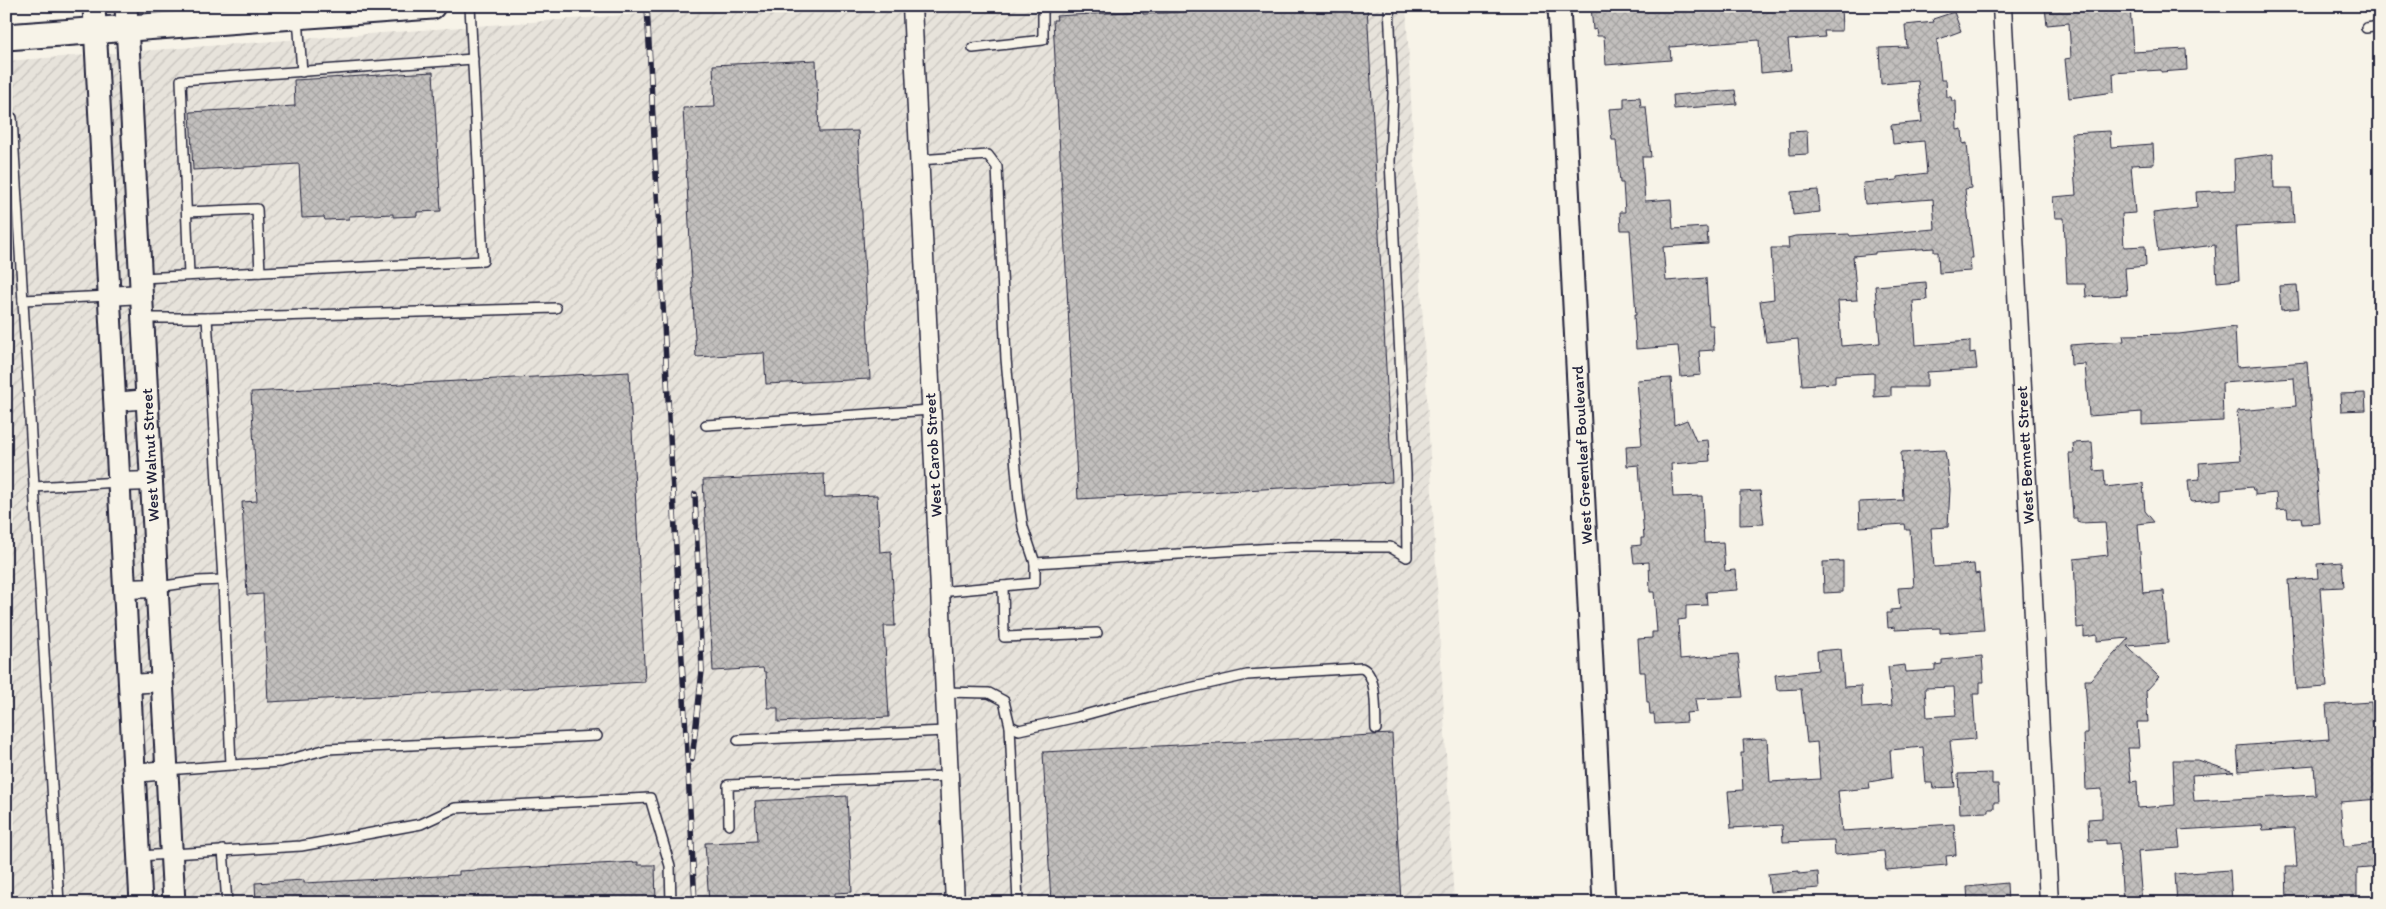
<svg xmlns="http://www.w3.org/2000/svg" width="2386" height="909" font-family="Itim,sans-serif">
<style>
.industrial{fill:url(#industrial-furrows)}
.building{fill:url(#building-cross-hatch);stroke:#22223b;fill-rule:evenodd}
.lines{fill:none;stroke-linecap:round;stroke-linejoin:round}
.service-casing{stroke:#22223b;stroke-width:12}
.minor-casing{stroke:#22223b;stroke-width:21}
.tertiary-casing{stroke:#22223b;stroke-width:25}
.secondary-casing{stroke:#22223b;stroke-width:29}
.service{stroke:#f7f3e8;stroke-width:9}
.minor{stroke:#f7f3e8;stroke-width:18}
.tertiary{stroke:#f7f3e8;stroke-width:21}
.secondary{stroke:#f7f3e8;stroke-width:25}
.rail-casing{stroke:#22223b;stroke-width:5.5}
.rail{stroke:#f7f3e8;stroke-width:4;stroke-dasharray:11;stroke-linecap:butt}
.labels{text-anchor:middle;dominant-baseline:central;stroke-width:4;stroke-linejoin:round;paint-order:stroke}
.street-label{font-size:16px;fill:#22223b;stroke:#f7f3e8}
</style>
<defs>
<pattern id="industrial-furrows" width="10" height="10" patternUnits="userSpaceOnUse" patternTransform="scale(1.25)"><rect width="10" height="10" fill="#e7e3db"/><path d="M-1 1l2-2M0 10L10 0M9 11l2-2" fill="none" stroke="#c6c2bd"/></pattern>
<pattern id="building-cross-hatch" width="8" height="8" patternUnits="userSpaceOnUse" patternTransform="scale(1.25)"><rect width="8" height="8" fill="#c2bfbd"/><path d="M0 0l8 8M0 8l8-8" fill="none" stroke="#a6a4a3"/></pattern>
</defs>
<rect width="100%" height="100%" fill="#f7f3e8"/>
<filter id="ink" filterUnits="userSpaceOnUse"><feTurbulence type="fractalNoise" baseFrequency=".02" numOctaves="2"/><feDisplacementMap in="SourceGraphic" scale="10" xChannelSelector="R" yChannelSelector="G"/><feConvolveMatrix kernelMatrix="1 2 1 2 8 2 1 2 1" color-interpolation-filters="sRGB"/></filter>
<g filter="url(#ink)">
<polygon class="industrial" points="746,6 1406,6 1454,903 6,903 6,61"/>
<g class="building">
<polygon points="1297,6 1367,6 1392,482 1078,499 1053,20 1057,20 1056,16 1143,11 1143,14"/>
<polygon points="1591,6 1841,6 1842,31 1824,31 1825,37 1788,40 1791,70 1761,73 1759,40 1670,47 1671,60 1606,65 1604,36 1597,36 1596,29 1593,30"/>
<polygon points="2064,6 2130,6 2133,52 2186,49 2187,70 2161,72 2161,70 2113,73 2114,92 2069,98 2065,59 2071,58 2069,23 2047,25 2045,8"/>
<polygon points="1954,12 1961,31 1937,40 1941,80 1946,80 1947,97 1951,97 1952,101 1956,101 1957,130 1962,129 1963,144 1967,143 1971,188 1965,189 1973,258 1970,258 1971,271 1939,273 1938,252 1934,252 1934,248 1875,252 1875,254 1853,256 1857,300 1838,301 1841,346 1880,343 1875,286 1926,282 1927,300 1913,301 1916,345 1970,341 1970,353 1975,352 1977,369 1927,372 1927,387 1891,387 1891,396 1874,397 1874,373 1835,375 1835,383 1802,385 1798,339 1766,342 1760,301 1774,299 1771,248 1789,248 1788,238 1795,236 1849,234 1850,236 1935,229 1933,199 1865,204 1863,183 1897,180 1897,177 1927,173 1924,141 1893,144 1891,125 1922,122 1918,81 1881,84 1879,48 1907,47 1905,25 1934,22 1933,19"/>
<polygon points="816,60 819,132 858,131 870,379 766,384 764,353 696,357 683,108 715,107 713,65"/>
<polygon points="433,72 441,211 417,212 417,216 393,217 393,214 349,216 349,219 325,220 324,217 302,218 299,164 193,170 190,112 295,106 294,80"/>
<polygon points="1735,90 1737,104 1674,109 1673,95"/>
<polygon points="1640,97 1641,107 1646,107 1651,157 1642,157 1645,201 1671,199 1673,229 1707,227 1708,244 1663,247 1666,281 1706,278 1709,325 1713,325 1714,350 1699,351 1701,375 1681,377 1678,346 1636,349 1634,315 1636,315 1630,230 1621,230 1620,212 1625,212 1623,183 1620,183 1616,140 1612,140 1609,109 1624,108 1624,98"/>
<polygon points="1807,131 1808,154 1790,155 1789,132"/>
<polygon points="2110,131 2111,147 2153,144 2154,164 2131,165 2135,213 2122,214 2124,247 2145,246 2146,266 2125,268 2127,295 2086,297 2085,284 2067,284 2064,218 2055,218 2053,197 2076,195 2071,133"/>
<polygon points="2273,154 2274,188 2292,188 2294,223 2236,226 2239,280 2217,282 2215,245 2158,252 2153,213 2197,208 2196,192 2235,190 2234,159"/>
<polygon points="1818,190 1820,212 1793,215 1791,192"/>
<polygon points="2297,285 2299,308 2281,310 2279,286"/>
<polygon points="2235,327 2237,367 2307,362 2320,523 2302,524 2301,517 2288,518 2287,509 2277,510 2276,493 2255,495 2255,490 2253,490 2252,487 2221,490 2221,499 2192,502 2190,501 2188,480 2200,479 2199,463 2241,460 2237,411 2296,406 2294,378 2222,383 2223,421 2142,425 2142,412 2089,416 2085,364 2071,365 2070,345 2124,341 2123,335 2179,334"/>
<polygon points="629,372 645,682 268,702 263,594 247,595 242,502 257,501 251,392"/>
<polygon points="1671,378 1674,425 1687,420 1696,441 1708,440 1710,461 1671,464 1673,497 1702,496 1704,543 1723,542 1725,571 1735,570 1737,590 1706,592 1707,605 1686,606 1686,619 1678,620 1680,659 1738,654 1743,697 1695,699 1697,712 1686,713 1687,722 1655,724 1654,714 1650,714 1649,702 1647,702 1645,672 1640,672 1638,639 1652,638 1652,632 1657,632 1654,592 1650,592 1649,562 1634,563 1632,546 1641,545 1641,538 1644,538 1639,465 1627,466 1626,446 1642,445 1637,380"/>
<polygon points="2365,393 2366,410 2341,411 2340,394"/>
<polygon points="2092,442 2094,471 2104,470 2105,487 2143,483 2145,511 2154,522 2138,524 2143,593 2164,591 2168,643 2127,646 2159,677 2146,691 2148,722 2137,722 2139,748 2128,748 2131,782 2137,781 2138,808 2175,805 2173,760 2198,760 2234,772 2192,775 2194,801 2316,795 2314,765 2239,771 2237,746 2329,739 2326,705 2371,702 2374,736 2380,735 2380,799 2340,802 2344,846 2380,843 2380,867 2357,869 2357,903 2287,903 2286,866 2297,866 2294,828 2263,830 2262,825 2178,830 2180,848 2138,851 2142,903 2123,903 2119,843 2106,844 2106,840 2089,841 2088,819 2102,818 2102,789 2086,790 2084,733 2088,733 2088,725 2085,680 2090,680 2129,638 2097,641 2097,635 2084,637 2084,627 2077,628 2074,559 2108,555 2105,522 2080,523 2077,522 2077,518 2073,518 2069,453 2074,453 2073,443"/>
<polygon points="1945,450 1950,489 1948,527 1931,528 1934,567 1974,564 1975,574 1979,573 1984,630 1940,633 1940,628 1895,630 1895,627 1888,628 1887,613 1891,613 1891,610 1900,609 1898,588 1914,587 1910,530 1906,530 1905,524 1860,527 1859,502 1903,500 1901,452"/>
<polygon points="824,474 825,497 877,495 880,552 891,551 895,626 884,626 889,717 778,722 778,708 768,708 766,672 764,672 763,668 713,671 703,480"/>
<polygon points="1760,491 1764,524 1740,525 1740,492"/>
<polygon points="1843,561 1843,592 1824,593 1823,562"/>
<polygon points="2342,562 2344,587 2320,588 2327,687 2296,689 2289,580 2318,578 2317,564"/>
<path d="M1841,649L1844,687L1861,686L1862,708L1892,706L1888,667L1905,665L1906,672L1935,670V665L1942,664V660L1982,656L1984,682H1980V694H1973L1976,739L1950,741L1955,787L1933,788L1932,783H1926L1923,747L1890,750L1892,778L1869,782L1870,788L1838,791L1842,831L1954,824L1956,855L1946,856L1947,865L1886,870L1884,851L1835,855L1834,840L1783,842L1782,825L1731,828L1728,791L1743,790L1741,753H1744L1743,740L1767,739L1770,782L1820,779L1817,742L1807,743L1801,689L1777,690L1775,675L1818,670L1817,651ZM1954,687L1956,715L1927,717L1925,688Z"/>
<polygon points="1392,734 1401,903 1051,903 1043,752"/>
<polygon points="1992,773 1992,784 1998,784 1999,802 1994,802 1994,809 1988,809 1988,812 1960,813 1958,774"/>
<polygon points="847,796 852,892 835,893 835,903 709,903 705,843 757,841 755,801"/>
<polygon points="638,862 638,865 655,865 656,903 256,903 255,883 304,880 304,883 459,875 459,871"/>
<polygon points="2230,870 2232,903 2177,903 2175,874"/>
<polygon points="1799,871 1799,874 1818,872 1819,888 1770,892 1768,874"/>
<polygon points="2007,883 2008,903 1968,903 1967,887"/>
</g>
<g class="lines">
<g class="service-casing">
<g id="service">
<polyline points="298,18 302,72"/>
<polyline points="2366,28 2380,26"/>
<polyline points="973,48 1043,40 1043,6"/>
<polyline points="6,116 12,118 59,903"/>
<polyline points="919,160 988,155 997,167 1006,359 1019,501 1023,527 1035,563 1035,583 939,592"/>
<polyline points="187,212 257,209 260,272"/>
<polyline points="189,275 181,80 473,59"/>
<polyline points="141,278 483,261 470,6"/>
<polyline points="23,300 109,296"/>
<polyline points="143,318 207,318 223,580 198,581 158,587"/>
<polyline points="207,318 556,308"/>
<polyline points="706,425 931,410"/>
<polyline points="34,487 119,482"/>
<polyline points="1035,563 1291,547 1390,547 1407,557 1406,474 1390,161 1393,93 1389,6"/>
<polyline points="1003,586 1004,637 1097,633"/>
<path d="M944,692L989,693L1004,701L1010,726L1019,730L1077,717L1150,697L1247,675L1362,668C1378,675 1375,713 1376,729"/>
<polyline points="1010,726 1018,903"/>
<polyline points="738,740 946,731"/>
<polyline points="231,765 281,762 327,749 597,736"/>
<polyline points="167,770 231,765 223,580"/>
<polyline points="729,825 728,785 948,776"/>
<polyline points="223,850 227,903"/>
<polyline points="139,856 301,846 421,824 455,808 650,798 670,866 671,903"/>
</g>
</g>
<g class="minor-casing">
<g id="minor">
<polyline points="912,6 955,903"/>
<polyline points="2002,6 2049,903"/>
<polyline points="109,296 141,294"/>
<polyline points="115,402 147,399"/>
<polyline points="119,482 151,481"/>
<polyline points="124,589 157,588"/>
<polyline points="130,684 162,682"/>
<polyline points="134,773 167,770"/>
</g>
</g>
<g class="tertiary-casing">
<g id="tertiary">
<polyline points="94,6 141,903"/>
<polyline points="126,6 174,903"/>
<polyline points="1559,6 1604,903"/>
</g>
</g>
<g class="secondary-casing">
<polyline id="secondary" points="6,37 432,6"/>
</g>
<use href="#service" class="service"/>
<use href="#minor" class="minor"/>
<use href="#tertiary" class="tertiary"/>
<use href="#secondary" class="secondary"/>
<g class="rail-casing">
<g id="rail">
<polyline points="647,6 695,903"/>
<polyline points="692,760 702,671 695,494"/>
</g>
</g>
<use href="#rail" class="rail"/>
</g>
</g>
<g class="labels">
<g class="street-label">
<text transform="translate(150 455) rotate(-93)">West Walnut Street</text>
<text transform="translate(933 455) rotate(-93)">West Carob Street</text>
<text transform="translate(1582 455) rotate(-93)">West Greenleaf Boulevard</text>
<text transform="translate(2025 455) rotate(-93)">West Bennett Street</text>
</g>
</g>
<rect width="2386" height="909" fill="none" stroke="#f7f3e8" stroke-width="25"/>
<rect x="12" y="12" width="2361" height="884" fill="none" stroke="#22223b" stroke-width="2" filter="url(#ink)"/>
</svg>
